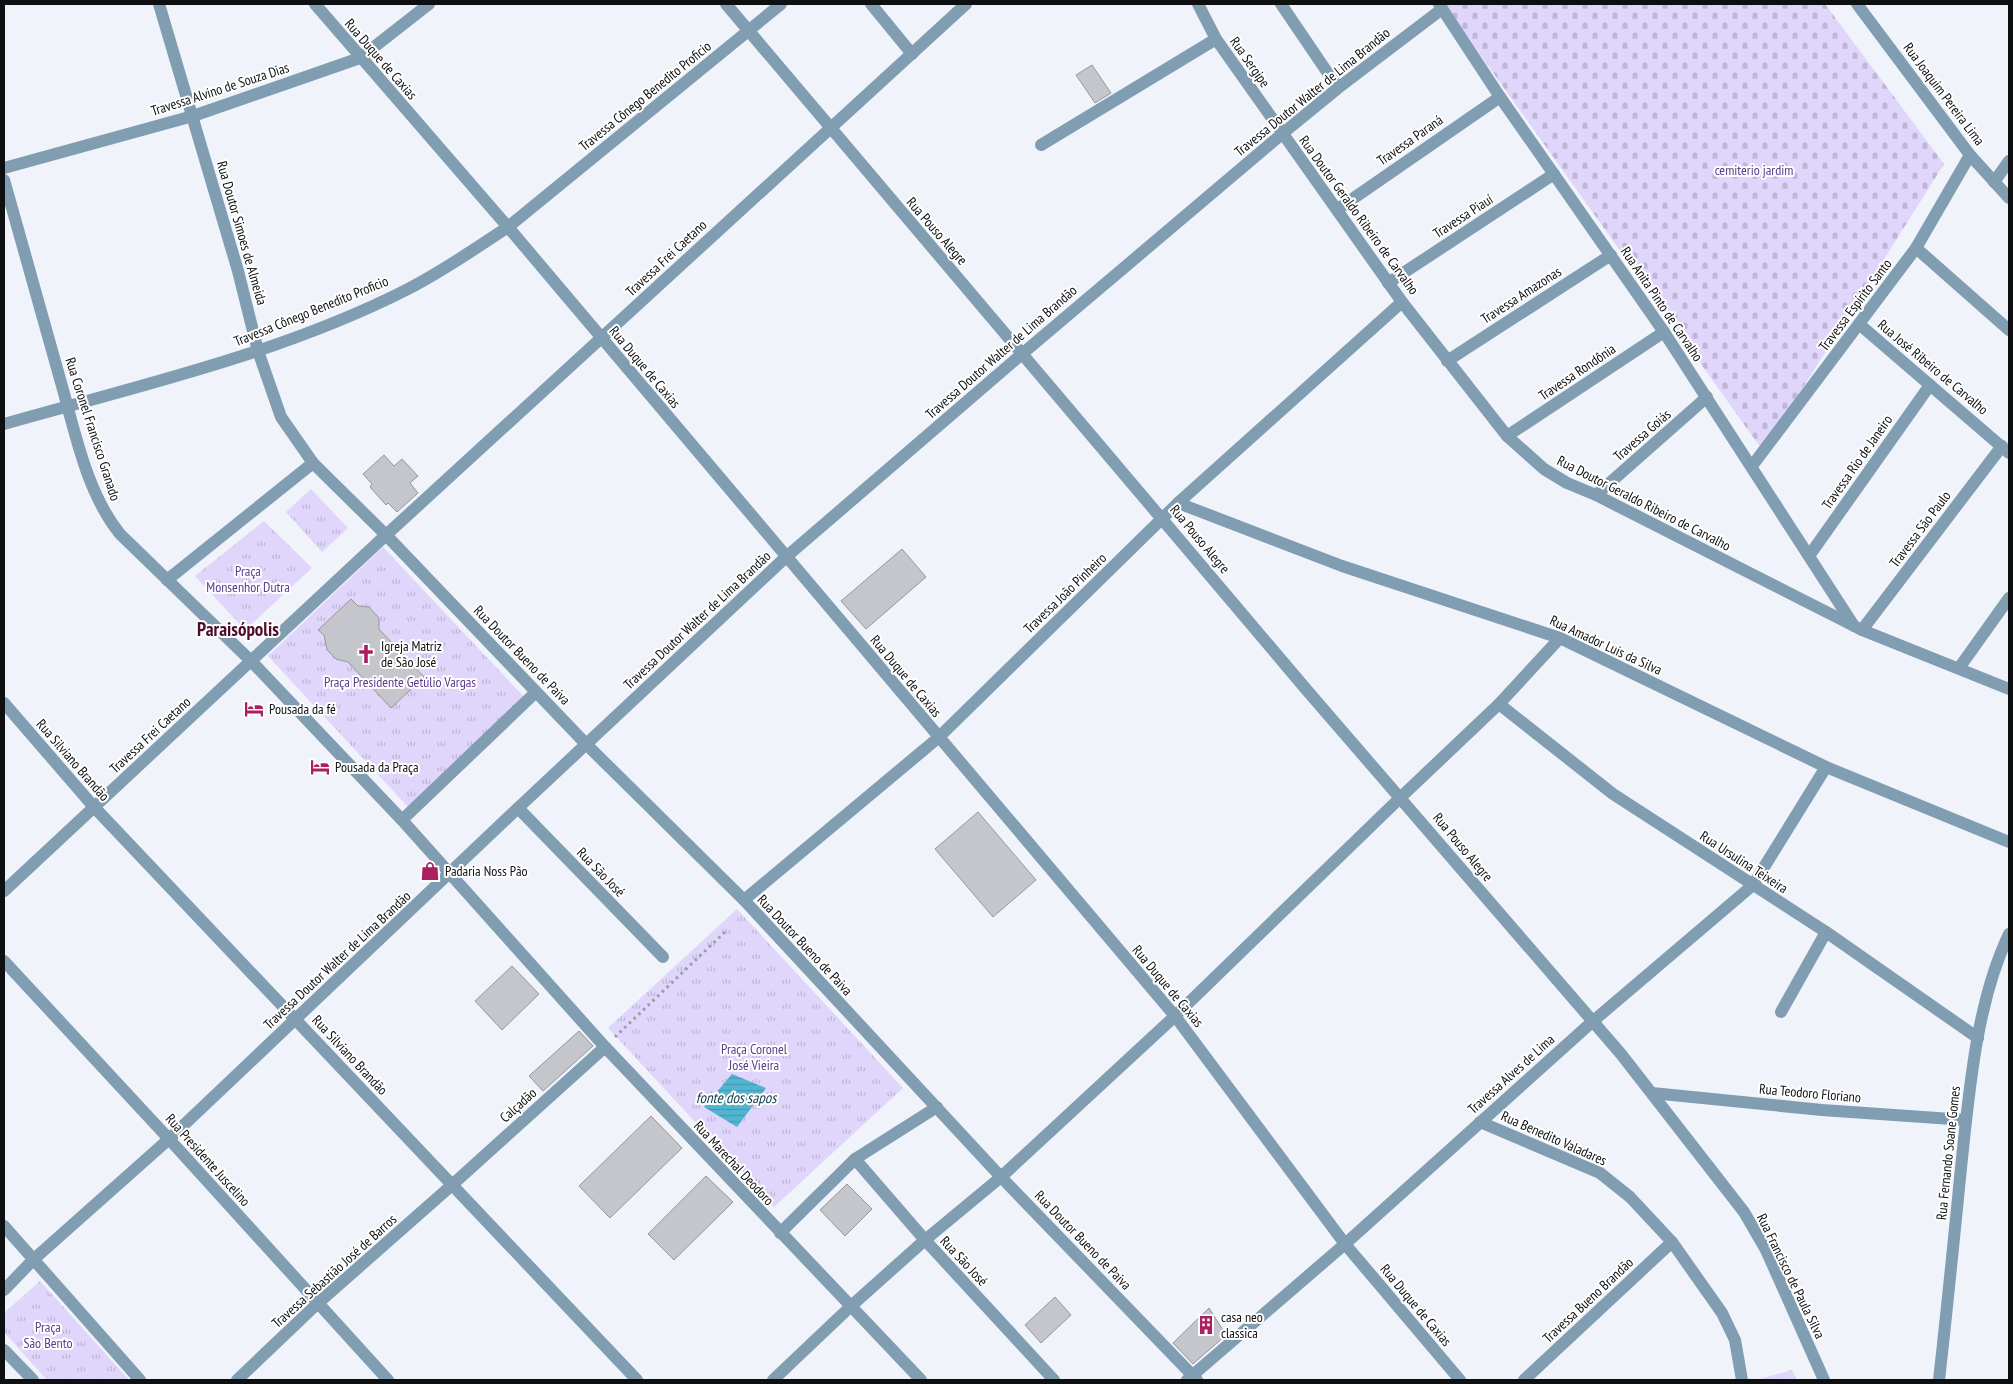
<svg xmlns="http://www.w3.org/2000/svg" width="2013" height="1384" font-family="'PT Sans Narrow',sans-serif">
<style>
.cemetery{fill:url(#cemetery-stones)}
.park{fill:url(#park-tufts)}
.water{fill:url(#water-rules)}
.building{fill:#c5c6cb;stroke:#97989e}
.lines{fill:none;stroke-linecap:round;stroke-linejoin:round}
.path{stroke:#9a9da1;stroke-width:3;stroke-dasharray:2.5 4;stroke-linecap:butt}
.minor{stroke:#809db2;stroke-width:12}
.labels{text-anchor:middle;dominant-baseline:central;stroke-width:4;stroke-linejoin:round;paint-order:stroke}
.street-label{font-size:14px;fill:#0e0f11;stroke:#fff}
.park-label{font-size:14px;fill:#5c3c8d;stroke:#fff}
.poi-label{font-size:14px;fill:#0e0f11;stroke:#fff;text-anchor:start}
.water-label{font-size:15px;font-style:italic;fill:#0f3d48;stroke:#fff}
.district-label{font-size:19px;font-weight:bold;fill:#4e0c29;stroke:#fff}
</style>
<defs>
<pattern id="cemetery-stones" width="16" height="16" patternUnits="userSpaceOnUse" patternTransform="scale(1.25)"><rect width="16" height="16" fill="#e0d5fb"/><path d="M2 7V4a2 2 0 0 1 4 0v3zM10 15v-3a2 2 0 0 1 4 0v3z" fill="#bfb6d6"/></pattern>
<pattern id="park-tufts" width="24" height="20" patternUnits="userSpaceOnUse" patternTransform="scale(1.25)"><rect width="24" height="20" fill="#e0d5fb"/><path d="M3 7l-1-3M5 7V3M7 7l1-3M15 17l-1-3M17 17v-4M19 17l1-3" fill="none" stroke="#bfb6d6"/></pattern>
<pattern id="water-rules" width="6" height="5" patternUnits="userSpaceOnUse" patternTransform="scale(1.25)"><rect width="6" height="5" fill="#52b5d0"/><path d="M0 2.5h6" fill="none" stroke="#469ab2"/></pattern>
</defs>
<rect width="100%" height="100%" fill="#f0f3f9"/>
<polygon class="cemetery" points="1444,4 1825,4 1944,164 1763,451"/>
<g class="park">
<polygon points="311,489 348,528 322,552 286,512"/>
<polygon points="264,521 312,568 245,630 195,576"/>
<polygon points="383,547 525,698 409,808 268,656"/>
<polygon points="737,909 903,1088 774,1207 608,1028"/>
<polygon points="40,1281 129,1380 47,1380 4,1332 4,1313"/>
<polygon points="1792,1370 1797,1380 1756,1380"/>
</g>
<polygon class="water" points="732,1074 766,1088 737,1127 704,1107"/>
<g class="building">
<polygon points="1092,65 1111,93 1095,103 1076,75"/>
<polygon points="384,455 394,466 402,459 418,476 410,483 418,493 397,512 388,503 386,505 370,487 372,484 363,474"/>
<polygon points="902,549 926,577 866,629 841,601"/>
<polygon points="351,599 358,606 369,607 379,618 379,629 424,677 391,708 348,662 336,659 327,650 324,635 318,630"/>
<polygon points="978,812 1036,880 993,917 935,849"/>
<polygon points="512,966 539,994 502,1030 475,1001"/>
<polygon points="579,1031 593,1046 543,1091 529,1076"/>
<polygon points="651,1116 682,1148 610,1218 579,1186"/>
<polygon points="706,1176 733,1202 674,1260 648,1234"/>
<polygon points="847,1184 872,1209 845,1236 820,1210"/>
<polygon points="1055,1297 1071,1315 1041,1343 1025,1325"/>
<polygon points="1209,1308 1226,1335 1193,1364 1173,1343"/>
</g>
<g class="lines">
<polyline class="path" points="615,1037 727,930"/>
<g class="minor">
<polyline points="159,4 238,271 258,351 281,417 313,463 386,535 586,744 744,900 1001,1177 1197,1380"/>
<polyline points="315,4 508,227 1175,1016 1345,1244 1460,1380"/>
<polyline points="726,4 1305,688 1621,1054 1744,1212 1766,1250 1824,1380"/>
<polyline points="871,4 912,54"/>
<polyline points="1198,4 1216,39 1402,302 1507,436 1544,469 1567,483 1596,495 1862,630 2009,689"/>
<polyline points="1281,4 1338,88"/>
<polyline points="1439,4 1500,97 1664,332 1854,626"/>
<polyline points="1857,4 1970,155 2009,198"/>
<polyline points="1041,145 1216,39"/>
<polyline points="4,168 193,116 360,58 429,4"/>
<path d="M4,180C23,246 41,312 60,379C75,431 86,492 120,534L252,662L402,820L605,1047L921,1380"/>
<polyline points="1994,182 2009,161"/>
<polyline points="1338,209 1500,97"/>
<polyline points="1916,248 2009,330"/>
<polyline points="1388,283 1554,174"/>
<polyline points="1859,324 2009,453"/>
<polyline points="1447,361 1611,255"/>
<path d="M4,424C138,386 283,353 408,289C443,271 475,249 508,227L781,4"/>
<polyline points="1507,436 1664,332"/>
<polyline points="1752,466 1916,248 1970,155"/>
<polyline points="1596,495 1707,397"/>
<polyline points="1178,503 1342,566 1560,638 1826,767 2009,842"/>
<polyline points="1809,556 1930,385"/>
<polyline points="167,580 313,463"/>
<polyline points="1862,630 2002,446"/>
<polyline points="1959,668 2009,598"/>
<polyline points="4,703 94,807 637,1380"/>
<polyline points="1499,704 1613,794 1826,932 1978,1038"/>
<polyline points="518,808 663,957"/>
<polyline points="402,820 536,692"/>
<polyline points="4,891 386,535 966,4"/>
<polyline points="744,900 938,738 1178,503 1402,302"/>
<polyline points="4,961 169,1139 388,1380"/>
<polyline points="1781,1012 1826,932"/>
<polyline points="1652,1093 1822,1110 1966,1120"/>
<polyline points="1480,1122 1600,1173 1630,1197 1672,1242 1722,1313 1735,1340 1742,1380"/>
<polyline points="855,1159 925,1240 1054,1380"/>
<polyline points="4,1226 140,1380"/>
<polyline points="780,1233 855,1159 937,1107"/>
<polyline points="4,1290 34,1259 169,1139 518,808 786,557 1022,354 1282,134 1338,88 1442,9"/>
<polyline points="4,1350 33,1380"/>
<polyline points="237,1380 317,1304 452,1185 605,1047"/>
<polyline points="773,1380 850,1307 925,1240 1001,1177 1175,1016 1401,797 1499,704 1560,638"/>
<polyline points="1187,1380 1345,1244 1592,1022 1753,885 1826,767"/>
<polyline points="1524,1380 1672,1242"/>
<path d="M1939,1380C1947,1310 1954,1239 1961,1168C1969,1093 1976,1003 2009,934"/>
</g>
</g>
<defs>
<g id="church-bare" transform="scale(1.5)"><path d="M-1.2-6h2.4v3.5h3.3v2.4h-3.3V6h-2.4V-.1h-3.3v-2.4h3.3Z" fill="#aa1f5f" stroke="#fff" stroke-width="2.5" paint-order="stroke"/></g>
<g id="hotel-bare" transform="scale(1.5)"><path d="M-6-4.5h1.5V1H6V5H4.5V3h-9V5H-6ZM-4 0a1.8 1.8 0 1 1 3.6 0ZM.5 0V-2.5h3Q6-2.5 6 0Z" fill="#aa1f5f" stroke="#fff" stroke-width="2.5" paint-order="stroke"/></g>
<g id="shop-bare" transform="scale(1.5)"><path d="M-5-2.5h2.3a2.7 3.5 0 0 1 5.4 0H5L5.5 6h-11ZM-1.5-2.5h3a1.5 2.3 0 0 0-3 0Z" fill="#aa1f5f" stroke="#fff" stroke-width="2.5" paint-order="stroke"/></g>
<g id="building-bare" transform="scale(1.5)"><path d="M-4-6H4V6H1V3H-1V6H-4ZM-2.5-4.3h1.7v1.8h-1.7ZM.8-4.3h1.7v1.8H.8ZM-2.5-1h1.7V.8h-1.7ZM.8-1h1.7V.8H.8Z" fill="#aa1f5f" stroke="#fff" stroke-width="2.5" paint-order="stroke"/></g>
</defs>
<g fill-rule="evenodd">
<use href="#church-bare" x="366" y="654"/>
<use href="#hotel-bare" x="254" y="709"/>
<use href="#hotel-bare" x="320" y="767"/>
<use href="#shop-bare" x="430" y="871"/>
<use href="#building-bare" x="1206" y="1325"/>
</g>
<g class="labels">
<g class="street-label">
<text transform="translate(381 59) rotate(49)">Rua Duque de Caxias</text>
<text transform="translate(1250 62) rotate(55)">Rua Sergipe</text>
<text transform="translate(220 89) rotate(-18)">Travessa Alvino de Souza Dias</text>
<text transform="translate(1312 92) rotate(-39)">Travessa Doutor Walter de Lima Brandão</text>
<text transform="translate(1944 94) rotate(53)">Rua Joaquim Pereira Lima</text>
<text transform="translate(645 96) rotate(-39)">Travessa Cônego Benedito Proficio</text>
<text transform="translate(1410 140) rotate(-35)">Travessa Paraná</text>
<text transform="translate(1359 215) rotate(54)">Rua Doutor Geraldo Ribeiro de Carvalho</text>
<text transform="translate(1463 216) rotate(-33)">Travessa Piauí</text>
<text transform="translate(937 231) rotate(49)">Rua Pouso Alegre</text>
<text transform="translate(242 233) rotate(74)">Rua Doutor Simoes de Almeida</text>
<text transform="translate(666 258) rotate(-43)">Travessa Frei Caetano</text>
<text transform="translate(1521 295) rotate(-33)">Travessa Amazonas</text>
<text transform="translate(1662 304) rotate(56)">Rua Anita Pinto de Carvalho</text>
<text transform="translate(1855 305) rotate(-53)">Travessa Espírito Santo</text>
<text transform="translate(311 311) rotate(-22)">Travessa Cônego Benedito Proficio</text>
<text transform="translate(1001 352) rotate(-41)">Travessa Doutor Walter de Lima Brandão</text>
<text transform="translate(645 367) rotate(50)">Rua Duque de Caxias</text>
<text transform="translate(1933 367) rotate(40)">Rua José Ribeiro de Carvalho</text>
<text transform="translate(1577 372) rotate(-34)">Travessa Rondônia</text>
<text transform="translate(93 429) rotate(72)">Rua Coronel Francisco Granado</text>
<text transform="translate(1642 435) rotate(-41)">Travessa Goiás</text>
<text transform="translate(1857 462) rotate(-55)">Travessa Rio de Janeiro</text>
<text transform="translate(1644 503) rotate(27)">Rua Doutor Geraldo Ribeiro de Carvalho</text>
<text transform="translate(1920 529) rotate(-53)">Travessa São Paulo</text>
<text transform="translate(1200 539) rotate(50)">Rua Pouso Alegre</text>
<text transform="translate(1065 593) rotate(-44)">Travessa João Pinheiro</text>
<text transform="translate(697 620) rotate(-43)">Travessa Doutor Walter de Lima Brandão</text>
<text transform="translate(1606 645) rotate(25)">Rua Amador Luis da Silva</text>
<text transform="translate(522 655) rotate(46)">Rua Doutor Bueno de Paiva</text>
<text transform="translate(906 676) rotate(50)">Rua Duque de Caxias</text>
<text transform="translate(150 735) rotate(-43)">Travessa Frei Caetano</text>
<text transform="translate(73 760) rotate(49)">Rua Silviano Brandão</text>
<text transform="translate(1463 847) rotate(50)">Rua Pouso Alegre</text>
<text transform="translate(1744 862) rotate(33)">Rua Ursulina Teixeira</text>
<text transform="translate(601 872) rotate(46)">Rua São José</text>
<text transform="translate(805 945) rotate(47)">Rua Doutor Bueno de Paiva</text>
<text transform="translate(337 960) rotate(-43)">Travessa Doutor Walter de Lima Brandão</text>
<text transform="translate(1168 986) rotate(50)">Rua Duque de Caxias</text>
<text transform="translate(350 1055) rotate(47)">Rua Silviano Brandão</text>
<text transform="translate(1511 1074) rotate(-42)">Travessa Alves de Lima</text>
<text transform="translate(1810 1093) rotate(5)">Rua Teodoro Floriano</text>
<text transform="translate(518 1105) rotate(-42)">Calçadão</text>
<text transform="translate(1554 1138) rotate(24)">Rua Benedito Valadares</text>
<text transform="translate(1948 1153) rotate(-84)">Rua Fernando Soane Gomes</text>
<text transform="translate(208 1160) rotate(48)">Rua Presidente Juscelino</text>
<text transform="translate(734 1163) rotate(47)">Rua Marechal Deodoro</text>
<text transform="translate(1083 1240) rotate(46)">Rua Doutor Bueno de Paiva</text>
<text transform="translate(964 1261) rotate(47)">Rua São José</text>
<text transform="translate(334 1271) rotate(-42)">Travessa Sebastião José de Barros</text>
<text transform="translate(1791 1276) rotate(64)">Rua Francisco de Paula Silva</text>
<text transform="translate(1588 1300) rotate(-43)">Travessa Bueno Brandão</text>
<text transform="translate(1416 1305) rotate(50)">Rua Duque de Caxias</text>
</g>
<g class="park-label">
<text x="1754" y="170">cemiterio jardim</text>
<text x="248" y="571">Praça<tspan x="248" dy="16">Monsenhor Dutra</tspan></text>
<text x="400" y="682">Praça Presidente Getúlio Vargas</text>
<text x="754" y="1049">Praça Coronel<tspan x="754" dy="16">José Vieira</tspan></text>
<text x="48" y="1327">Praça<tspan x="48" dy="16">São Bento</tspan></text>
</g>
<g class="poi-label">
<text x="381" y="646">Igreja Matriz<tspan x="381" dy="16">de São José</tspan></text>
<text x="269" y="709">Pousada da fé</text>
<text x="335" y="767">Pousada da Praça</text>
<text x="445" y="871">Padaria Noss Pão</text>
<text x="1221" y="1317">casa neo<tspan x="1221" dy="16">classica</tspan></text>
</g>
<g class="water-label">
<text x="736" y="1097">fonte dos sapos</text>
</g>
<g class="district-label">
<text x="238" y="629">Paraisópolis</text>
</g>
</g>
<rect width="2013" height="1384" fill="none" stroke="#0e0f11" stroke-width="10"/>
</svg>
